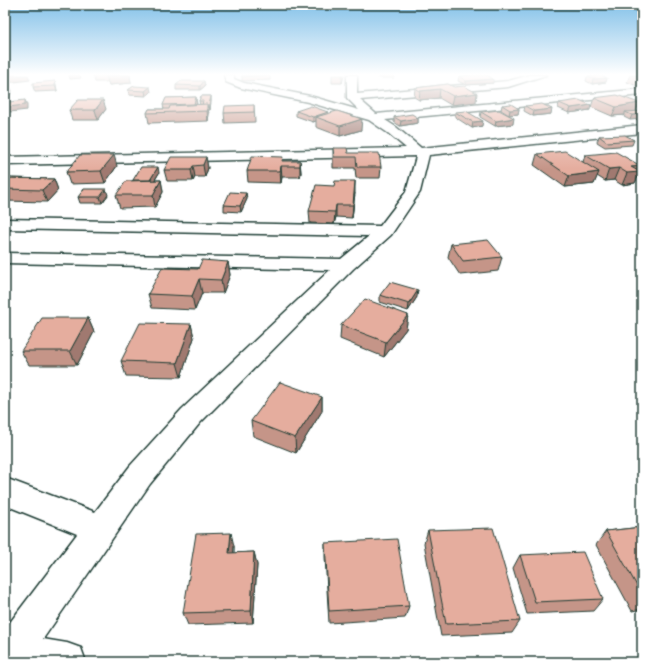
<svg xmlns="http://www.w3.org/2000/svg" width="647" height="667" font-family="Mali,sans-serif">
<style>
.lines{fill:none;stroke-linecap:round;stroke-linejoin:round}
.minor-casing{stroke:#1f3d34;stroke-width:3}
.minor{fill:#fff;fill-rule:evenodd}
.wall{fill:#c59588;stroke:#1f3d34}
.shaded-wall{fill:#a0796f;stroke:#1f3d34}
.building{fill:#e5ad9e;stroke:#1f3d34}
</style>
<rect width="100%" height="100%" fill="#fff"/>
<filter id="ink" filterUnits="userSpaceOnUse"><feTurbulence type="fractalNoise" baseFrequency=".025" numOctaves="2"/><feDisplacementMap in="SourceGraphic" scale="8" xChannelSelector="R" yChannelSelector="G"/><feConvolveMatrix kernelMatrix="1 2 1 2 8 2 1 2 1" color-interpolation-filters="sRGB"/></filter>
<g filter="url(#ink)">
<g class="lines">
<g class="minor-casing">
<g id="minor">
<polygon points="224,75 234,75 234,79 244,83 310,96 359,110 347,98 347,75 357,75 357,94 508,81 530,75 546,75 508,87 360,100 376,114 642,89 642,95 385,120 396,127 421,148 642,125 642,133 429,155 420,192 391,235 353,269 200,423 150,484 43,639 67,643 81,648 86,662 5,662 5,629 77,534 5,505 5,478 95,512 130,466 182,409 330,270 5,263 5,253 341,259 369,236 5,229 5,219 380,226 406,192 416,157 415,156 5,165 5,157 406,148 388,133 369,120 308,102 241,88 226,82"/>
<polygon points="5,88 10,89 11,91 10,93 5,94"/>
</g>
</g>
<use href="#minor" class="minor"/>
</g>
<g class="wall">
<polygon points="93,75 130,75 131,83 109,85 108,82 95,82"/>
<polygon points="242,75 270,75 270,80 242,81"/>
<polygon points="332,75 344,75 342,83 332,83"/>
<polygon points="377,75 394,75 394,78 378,78"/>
<polygon points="630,75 642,75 642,88 627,82"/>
<polygon points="459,76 493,83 466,85 458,81"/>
<polygon points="587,77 607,78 606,82 592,84 586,81"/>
<polygon points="55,81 56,85 57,91 35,92 33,87"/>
<polygon points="204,81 205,86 200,90 176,90 176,85"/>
<polygon points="448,84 476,102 451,105 439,98 419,100 414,97 415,88"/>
<polygon points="134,86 151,92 146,96 129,95 128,90"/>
<polygon points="201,96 211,96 211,101 210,110 208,110 209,114 208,121 149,123 147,113 149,109 164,109 163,105 166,98 196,97 197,105 200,105 199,101"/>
<polygon points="594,98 639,103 636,111 630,120 624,117 625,115 612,116 591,107"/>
<polygon points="559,103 590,110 569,113 558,108"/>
<polygon points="254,105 255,122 225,123 224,113"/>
<polygon points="502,105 519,109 518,114 509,115 501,110"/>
<polygon points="525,106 551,114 533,116 524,111"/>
<polygon points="106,109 98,120 72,120 69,110"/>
<polygon points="296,111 328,113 361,130 340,136 316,127 316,121 313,122 296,116"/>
<polygon points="455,112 482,126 472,128 455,117"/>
<polygon points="481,112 513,124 495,126 480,117"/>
<polygon points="394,117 418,118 418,123 400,126 394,122"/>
<polygon points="599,136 634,140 632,145 605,147 597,142"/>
<polygon points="333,148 348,153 381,167 380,178 356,178 355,168 333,168"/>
<polygon points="537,154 583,162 585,155 640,172 635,183 622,185 614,180 605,181 597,176 594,184 565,187 534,165"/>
<polygon points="206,157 208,168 205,177 195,177 193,181 167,181 164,170"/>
<polygon points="283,161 300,161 301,173 300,177 282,177 281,183 248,182 247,171"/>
<polygon points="117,166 105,183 70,184 66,172"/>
<polygon points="159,173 155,180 161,180 163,192 155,207 120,208 116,195 133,180"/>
<polygon points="5,178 54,179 58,190 47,202 5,201"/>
<polygon points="246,193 247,199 241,212 224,211 224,205"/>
<polygon points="355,193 352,218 336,217 334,224 310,223 309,211"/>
<polygon points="108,195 102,203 80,203 78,197"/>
<polygon points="451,244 502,257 498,271 460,275 448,257"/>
<polygon points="228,262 230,275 223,293 202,293 195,310 152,308 148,294 198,269"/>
<polygon points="380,295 417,297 408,311 380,302"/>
<polygon points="408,315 406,329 384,357 340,339 341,325"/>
<polygon points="88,318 94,332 77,365 29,365 21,351"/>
<polygon points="191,324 194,338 181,377 126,376 121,361"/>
<polygon points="322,397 322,411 296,453 253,436 251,421"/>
<polygon points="642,527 642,609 632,611 596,545 606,531"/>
<polygon points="428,530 520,621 512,633 441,636 424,543"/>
<polygon points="325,543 409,606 405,618 329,623 325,557"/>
<polygon points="234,546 234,553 254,552 257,565 253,623 188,625 183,613"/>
<polygon points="520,555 603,599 593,611 527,614 513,568"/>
</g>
<g class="shaded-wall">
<polygon points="5,75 28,75 30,80 6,83 5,81"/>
<polygon points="69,75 80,75 81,78 70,79"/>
<polygon points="116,75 130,75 131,83 109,85 106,76"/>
<polygon points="342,75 344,75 342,83"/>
<polygon points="607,78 606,82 592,84 593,79"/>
<polygon points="493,79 493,83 466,85 466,81"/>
<polygon points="55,81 56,85 57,91 55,86"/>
<polygon points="204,81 205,86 200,90 200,86"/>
<polygon points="150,87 151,92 146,96 145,91"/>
<polygon points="440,89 439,98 419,100 420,91"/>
<polygon points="477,93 476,102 451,105 453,96"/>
<polygon points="211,96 211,101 210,110 209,105"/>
<polygon points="196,97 197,106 195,111 194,104"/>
<polygon points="25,100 27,105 27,110 10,112 8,107"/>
<polygon points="103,100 106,109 98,120 95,110"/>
<polygon points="639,103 635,113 625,112 625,115 612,116 616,107"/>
<polygon points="207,104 209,114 208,121 207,111"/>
<polygon points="591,105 590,110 569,113 571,108"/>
<polygon points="519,109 518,114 509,115 510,110"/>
<polygon points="552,109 551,114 533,116 534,111"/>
<polygon points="328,112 328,117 316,117 316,121 313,122 313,117"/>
<polygon points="642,114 642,119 630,120 632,115"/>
<polygon points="418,118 418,123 400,126 401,121"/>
<polygon points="514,118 513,124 495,126 496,121"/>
<polygon points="362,119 361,130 340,136 340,126"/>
<polygon points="483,121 482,126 472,128 473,122"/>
<polygon points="114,155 117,166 105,183 101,171"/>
<polygon points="206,157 208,168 205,177 203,165"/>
<polygon points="300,161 301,173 300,177"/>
<polygon points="193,166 195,177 193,181 191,170"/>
<polygon points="281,166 282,177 281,183 280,171"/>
<polygon points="641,166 638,172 640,172 635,183 622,185 627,173 631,167"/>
<polygon points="158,167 159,173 151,186 150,180"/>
<polygon points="619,168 614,180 605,181 609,169"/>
<polygon points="599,172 594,184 565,187 569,176"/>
<polygon points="54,179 58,190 47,202 42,190"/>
<polygon points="161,180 163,192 155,207 153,195"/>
<polygon points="355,181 355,193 352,218 353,205"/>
<polygon points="106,189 108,195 102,203 100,197"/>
<polygon points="246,193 247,199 241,212 240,206"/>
<polygon points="336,205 336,217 334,224 335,212"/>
<polygon points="228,262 230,275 223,293 221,280"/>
<polygon points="199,279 202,293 195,310 192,296"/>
<polygon points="418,290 417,297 408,311 409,304"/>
<polygon points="408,315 406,329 384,357 386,342"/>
<polygon points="88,318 94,332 77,365 70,351"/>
<polygon points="191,324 194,338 181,377 177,363"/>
<polygon points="322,397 322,411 296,453 295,438"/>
<polygon points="231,533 234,546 233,567 229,553"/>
<polygon points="254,552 257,565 253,623 251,611"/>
</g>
<g class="building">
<polygon points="242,75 270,75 242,77"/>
<polygon points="473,75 487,75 493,79 466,81 459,76"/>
<polygon points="601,75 607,78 593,79 587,77"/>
<polygon points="636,75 642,75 642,78"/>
<polygon points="55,81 55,86 33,87 33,83"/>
<polygon points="181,81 204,81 200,86 176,85"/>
<polygon points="448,84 454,87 464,86 477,93 453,96 440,89 420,91 415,88"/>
<polygon points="134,86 150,87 145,91 128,90"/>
<polygon points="617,95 639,103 616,107 594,98"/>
<polygon points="201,96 211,96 209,105 202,105 203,101 199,101"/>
<polygon points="196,97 194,104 163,105 166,98"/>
<polygon points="25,100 25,105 8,107 9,102"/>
<polygon points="78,100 103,100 95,110 69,110"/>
<polygon points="579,100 591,105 571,108 559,103"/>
<polygon points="207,104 207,111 147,113 149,109 169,109 170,106"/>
<polygon points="511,104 519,109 510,110 502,105"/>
<polygon points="542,104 552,109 534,111 525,106"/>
<polygon points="254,105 254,112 224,113 225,106"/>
<polygon points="311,106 328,112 313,117 296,111"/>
<polygon points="499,110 514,118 496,121 481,112"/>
<polygon points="337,111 362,119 340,126 316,117"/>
<polygon points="466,111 483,121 473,122 455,112"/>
<polygon points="642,111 642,114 632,115 625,112"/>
<polygon points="412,114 418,118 401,121 394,117"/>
<polygon points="625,135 634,140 607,142 599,136"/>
<polygon points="333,148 347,148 348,153 379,153 381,167 357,167 356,157 334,157"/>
<polygon points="565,151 599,172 569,176 537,154"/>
<polygon points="616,152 641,166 631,167 640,172 627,173 619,168 609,169 585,155"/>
<polygon points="80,155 114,155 101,171 66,172"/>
<polygon points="252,156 283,157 282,161 300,161 300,166 281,166 280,171 247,171"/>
<polygon points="171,157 206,157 203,165 193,166 191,170 164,170"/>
<polygon points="141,167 158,167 150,180 133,180"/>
<polygon points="5,178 54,179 42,190 5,189"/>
<polygon points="161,180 153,195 116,195 126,181"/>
<polygon points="335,181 355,181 353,205 336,205 335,212 309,211 316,185 334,186"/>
<polygon points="84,189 106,189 100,197 78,197"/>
<polygon points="230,192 246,193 240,206 224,205"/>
<polygon points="488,240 502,257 463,261 451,244"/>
<polygon points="202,260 228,262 221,280 199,279 192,296 148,294 162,268 198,269"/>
<polygon points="390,282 418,290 409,304 380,295"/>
<polygon points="365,299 408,315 386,342 341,325"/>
<polygon points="42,318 88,318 70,351 21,351"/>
<polygon points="140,323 191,324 177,363 121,361"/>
<polygon points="280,382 322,397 295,438 251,421"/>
<polygon points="642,527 642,595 606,531"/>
<polygon points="493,528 520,621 446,624 428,530"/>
<polygon points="231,533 229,553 254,552 251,611 183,613 196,534"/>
<polygon points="397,539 409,606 329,611 325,543"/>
<polygon points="583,552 603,599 535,602 520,555"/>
</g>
</g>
<linearGradient id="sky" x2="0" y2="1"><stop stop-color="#81c0e8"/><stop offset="0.44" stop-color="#fff"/><stop offset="1" stop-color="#fff" stop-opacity="0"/></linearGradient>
<rect width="647" height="169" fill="url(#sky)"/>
<rect width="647" height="667" fill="none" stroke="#fff" stroke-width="20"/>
<rect x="10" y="10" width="627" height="647" fill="none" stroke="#1f3d34" stroke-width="1.5" filter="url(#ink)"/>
</svg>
